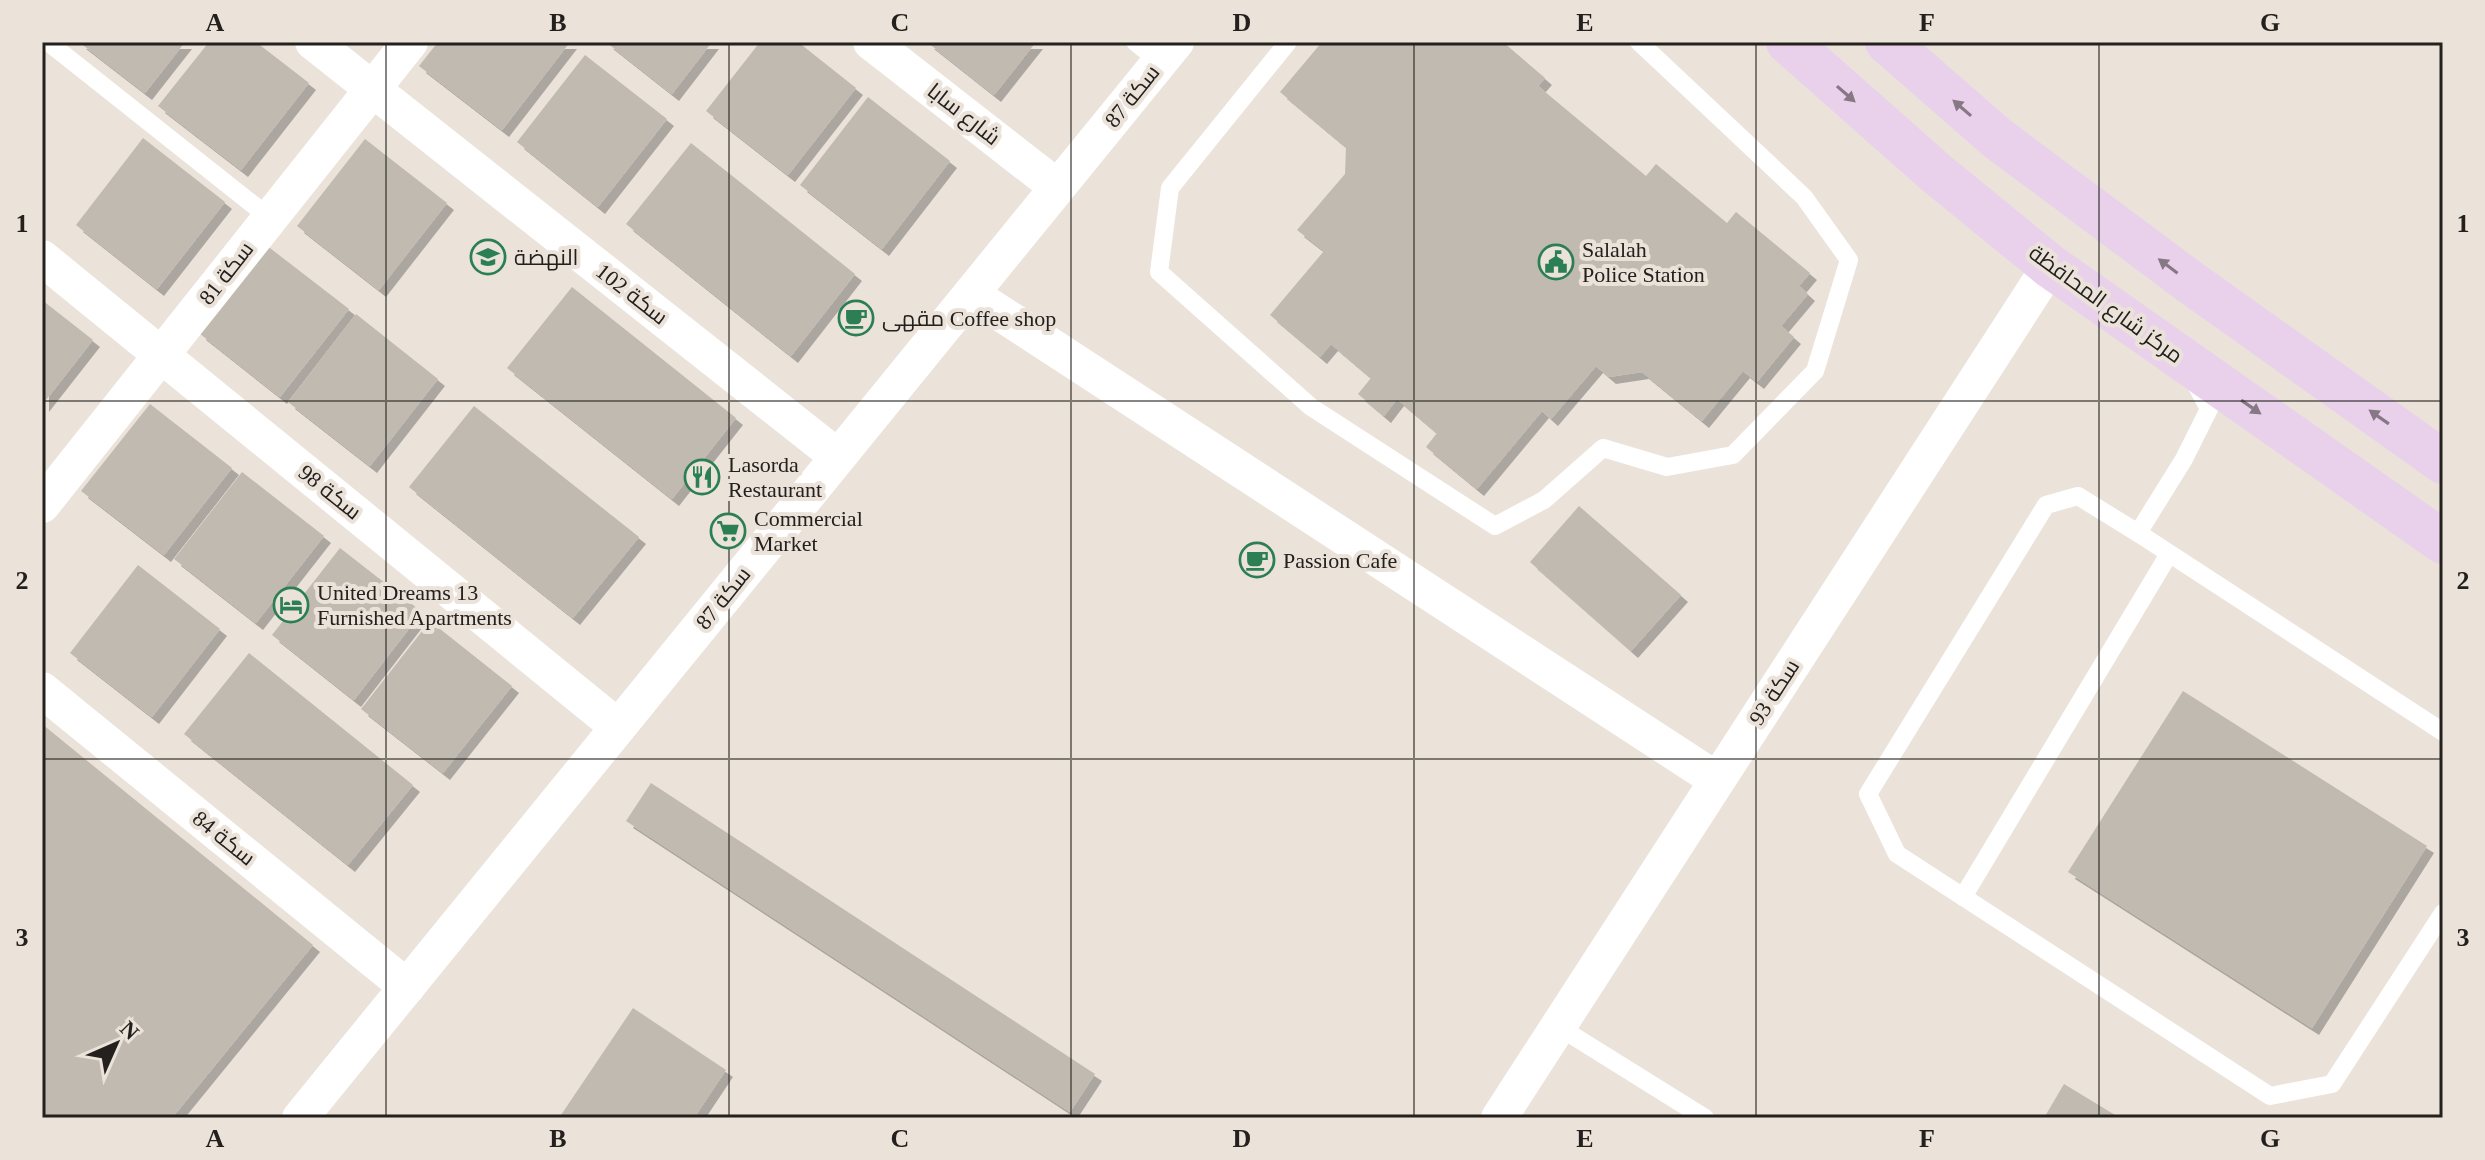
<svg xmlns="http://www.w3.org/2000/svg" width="2485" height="1160" font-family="'Times New Roman',Cairo,serif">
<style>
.building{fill:#c1bab1;filter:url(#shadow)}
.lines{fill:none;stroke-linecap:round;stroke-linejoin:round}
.path{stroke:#9b948e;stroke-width:5;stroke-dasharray:2 6;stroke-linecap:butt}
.lane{stroke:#fff;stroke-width:18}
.street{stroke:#fff;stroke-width:36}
.secondary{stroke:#e9d1ec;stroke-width:44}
.oneway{fill:#867884}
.grid{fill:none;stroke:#23201d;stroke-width:2;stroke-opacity:0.55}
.labels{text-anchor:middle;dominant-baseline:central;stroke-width:8;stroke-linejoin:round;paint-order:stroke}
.street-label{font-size:22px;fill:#23201d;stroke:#ebe2da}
.poi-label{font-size:22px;fill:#23201d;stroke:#ebe2da;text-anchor:start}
.neatline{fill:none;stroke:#23201d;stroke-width:3}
.grid-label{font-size:26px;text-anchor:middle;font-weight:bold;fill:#23201d}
</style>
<defs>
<filter id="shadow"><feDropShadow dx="7" dy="7" stdDeviation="0" flood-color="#0004"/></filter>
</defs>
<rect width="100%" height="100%" fill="#ebe2da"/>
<g class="building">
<polygon points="79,42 185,42 145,93"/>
<polygon points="209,42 256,42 309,83 241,170 158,106"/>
<polygon points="438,42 570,42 502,130 419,66"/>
<polygon points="606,42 712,42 672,94"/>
<polygon points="760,42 798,42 856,88 788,175 706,111"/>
<polygon points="927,42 1036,42 994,95"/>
<polygon points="1322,42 1503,42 1545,78 1538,86 1646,176 1656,164 1727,223 1736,212 1810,273 1799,286 1808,294 1781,326 1794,337 1757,382 1743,371 1702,421 1642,372 1609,377 1596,366 1551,419 1542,411 1477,489 1426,447 1437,433 1397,399 1384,416 1358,394 1371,378 1331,344 1320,357 1270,315 1324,251 1297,230 1345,174 1346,147 1280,92"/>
<polygon points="585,55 667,119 598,207 517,142"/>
<polygon points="868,97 950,161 882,249 800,185"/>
<polygon points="143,138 225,202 157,289 76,225"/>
<polygon points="365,139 447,203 379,290 297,226"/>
<polygon points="691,143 855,274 791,356 626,224"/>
<polygon points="266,245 349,309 280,397 199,333"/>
<polygon points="572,287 736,418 672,499 507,368"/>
<polygon points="42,300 93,340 42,405"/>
<polygon points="356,314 438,379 370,466 288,402"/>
<polygon points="150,404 232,468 164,555 81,491"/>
<polygon points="474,406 639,537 573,618 409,487"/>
<polygon points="242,472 324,536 256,623 174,559"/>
<polygon points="1579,506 1681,595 1631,651 1530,562"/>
<polygon points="340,548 422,612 354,700 272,635"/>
<polygon points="138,565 220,629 152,717 70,653"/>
<polygon points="430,621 512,686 443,773 361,709"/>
<polygon points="249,653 413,785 348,865 184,734"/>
<polygon points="2183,691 2427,846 2312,1028 2068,872"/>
<polygon points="42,724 313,945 172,1118 42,1118"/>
<polygon points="651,783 1095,1074 1070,1112 626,821"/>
<polygon points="633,1008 726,1070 694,1118 565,1118 561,1115"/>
<polygon points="2064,1084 2120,1118 2044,1118"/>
</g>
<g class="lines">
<polyline class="path" points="2440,1118 2443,1113"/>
<g class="lane">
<polyline points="48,42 270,218"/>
<polyline points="1135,42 1160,62"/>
<polyline points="1288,42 1170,188 1159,272 1311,407 1495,526 1544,500 1603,448 1667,467 1733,455 1815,371 1849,260 1804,197 1639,42"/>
<polyline points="2138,533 2184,459 2209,409 2194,381"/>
<polyline points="2443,732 2138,533 2078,496 2046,505 1868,794 1897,854 2270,1096 2332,1084 2443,913"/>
<polyline points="1963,897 2169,554"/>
<polyline points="1559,1027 1705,1118"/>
</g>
<g class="street">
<polyline points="313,42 838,457"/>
<polyline points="871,42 1057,187"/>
<polyline points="42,258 618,727"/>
<polyline points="971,294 1717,780"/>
<polyline points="42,505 410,42"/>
<polyline points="42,690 407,987"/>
<polyline points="300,1118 1176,42"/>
<polyline points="1499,1118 2050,266"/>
</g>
<g class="secondary">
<polyline points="1788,42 1936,173 2050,266 2443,542"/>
<polyline points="1887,42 1997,138 2190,282 2443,462"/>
</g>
</g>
<defs><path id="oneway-solid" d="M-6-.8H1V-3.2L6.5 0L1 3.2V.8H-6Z" transform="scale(2)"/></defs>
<g class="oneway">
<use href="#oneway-solid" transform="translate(1846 94) rotate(41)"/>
<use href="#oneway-solid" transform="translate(1962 108) rotate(-139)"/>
<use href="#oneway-solid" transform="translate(2168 266) rotate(-143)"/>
<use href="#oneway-solid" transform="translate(2251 407) rotate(35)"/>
<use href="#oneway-solid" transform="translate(2379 417) rotate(-145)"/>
</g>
<path class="grid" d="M386,42V1118M729,42V1118M1071,42V1118M1414,42V1118M1756,42V1118M2099,42V1118M42,401H2443M42,759H2443"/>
<defs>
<g id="university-ring" transform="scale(1.8)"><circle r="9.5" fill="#ebe2da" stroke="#2b7f52" stroke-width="1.5"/><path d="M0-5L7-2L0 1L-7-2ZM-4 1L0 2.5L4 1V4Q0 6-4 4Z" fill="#2b7f52"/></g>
<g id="civic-ring" transform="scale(1.8)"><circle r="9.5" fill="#ebe2da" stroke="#2b7f52" stroke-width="1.5"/><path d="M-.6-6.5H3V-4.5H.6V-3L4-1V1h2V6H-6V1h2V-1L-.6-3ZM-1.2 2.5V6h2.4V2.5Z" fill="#2b7f52"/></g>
<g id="cafe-ring" transform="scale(1.8)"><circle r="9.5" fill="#ebe2da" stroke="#2b7f52" stroke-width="1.5"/><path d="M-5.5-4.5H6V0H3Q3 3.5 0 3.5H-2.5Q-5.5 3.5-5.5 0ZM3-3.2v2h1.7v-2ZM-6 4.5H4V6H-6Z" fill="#2b7f52"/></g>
<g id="restaurant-ring" transform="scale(1.8)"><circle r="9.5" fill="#ebe2da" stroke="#2b7f52" stroke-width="1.5"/><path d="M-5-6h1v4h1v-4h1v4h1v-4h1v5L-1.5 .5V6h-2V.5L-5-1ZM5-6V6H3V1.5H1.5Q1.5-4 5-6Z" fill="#2b7f52"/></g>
<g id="supermarket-ring" transform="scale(1.8)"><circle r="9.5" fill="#ebe2da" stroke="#2b7f52" stroke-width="1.5"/><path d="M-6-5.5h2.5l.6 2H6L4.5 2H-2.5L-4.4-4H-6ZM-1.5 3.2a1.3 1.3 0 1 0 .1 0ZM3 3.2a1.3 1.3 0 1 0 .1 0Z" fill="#2b7f52"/></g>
<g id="hotel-ring" transform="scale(1.8)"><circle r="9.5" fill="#ebe2da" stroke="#2b7f52" stroke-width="1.5"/><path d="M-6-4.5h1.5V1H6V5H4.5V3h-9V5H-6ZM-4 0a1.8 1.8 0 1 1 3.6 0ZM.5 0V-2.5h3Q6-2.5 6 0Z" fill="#2b7f52"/></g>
</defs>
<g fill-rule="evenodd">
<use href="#university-ring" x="488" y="257"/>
<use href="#civic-ring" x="1556" y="262"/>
<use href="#cafe-ring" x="856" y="318"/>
<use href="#restaurant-ring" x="702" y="477"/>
<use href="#supermarket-ring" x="728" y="531"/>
<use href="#cafe-ring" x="1257" y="560"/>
<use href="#hotel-ring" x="291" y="605"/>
</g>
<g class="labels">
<g class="street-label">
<text transform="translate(1132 96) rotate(-51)">سكة 87</text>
<text transform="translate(964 114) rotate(38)">شارع سابا</text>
<text transform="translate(226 273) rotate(-52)">سكة 81</text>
<text transform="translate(632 294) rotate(38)">سكة 102</text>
<text transform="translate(2106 304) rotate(36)">مركز شارع المحافظة</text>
<text transform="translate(330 492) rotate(39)">سكة 98</text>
<text transform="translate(723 598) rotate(-51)">سكة 87</text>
<text transform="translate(1774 692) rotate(-57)">سكة 93</text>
<text transform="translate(224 838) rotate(39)">سكة 84</text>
</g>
<g class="poi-label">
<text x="1582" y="249">Salalah<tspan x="1582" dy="25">Police Station</tspan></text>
<text x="514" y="257">النهضة</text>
<text x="882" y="318">مقهى Coffee shop</text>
<text x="728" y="464">Lasorda<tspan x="728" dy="25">Restaurant</tspan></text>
<text x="754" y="518">Commercial<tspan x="754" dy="25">Market</tspan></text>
<text x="1283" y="560">Passion Cafe</text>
<text x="317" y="592">United Dreams 13<tspan x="317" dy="25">Furnished Apartments</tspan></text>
</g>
</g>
<rect width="2485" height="1160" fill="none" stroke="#ebe2da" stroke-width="88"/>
<g transform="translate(116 1044) rotate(45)" stroke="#ebe2da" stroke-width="6" paint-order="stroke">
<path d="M0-6L14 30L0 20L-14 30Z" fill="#23201d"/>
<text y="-12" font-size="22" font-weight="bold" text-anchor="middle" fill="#23201d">N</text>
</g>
<rect x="44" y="44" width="2397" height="1072" class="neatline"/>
<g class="grid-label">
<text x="215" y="31">A</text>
<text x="558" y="31">B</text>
<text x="900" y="31">C</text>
<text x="1242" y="31">D</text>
<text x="1585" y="31">E</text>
<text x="1927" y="31">F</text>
<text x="2270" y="31">G</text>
<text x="22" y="232">1</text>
<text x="2463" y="232">1</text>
<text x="22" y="589">2</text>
<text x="2463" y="589">2</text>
<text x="22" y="946">3</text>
<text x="2463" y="946">3</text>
<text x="215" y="1147">A</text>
<text x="558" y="1147">B</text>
<text x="900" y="1147">C</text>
<text x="1242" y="1147">D</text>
<text x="1585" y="1147">E</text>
<text x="1927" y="1147">F</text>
<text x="2270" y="1147">G</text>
</g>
</svg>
